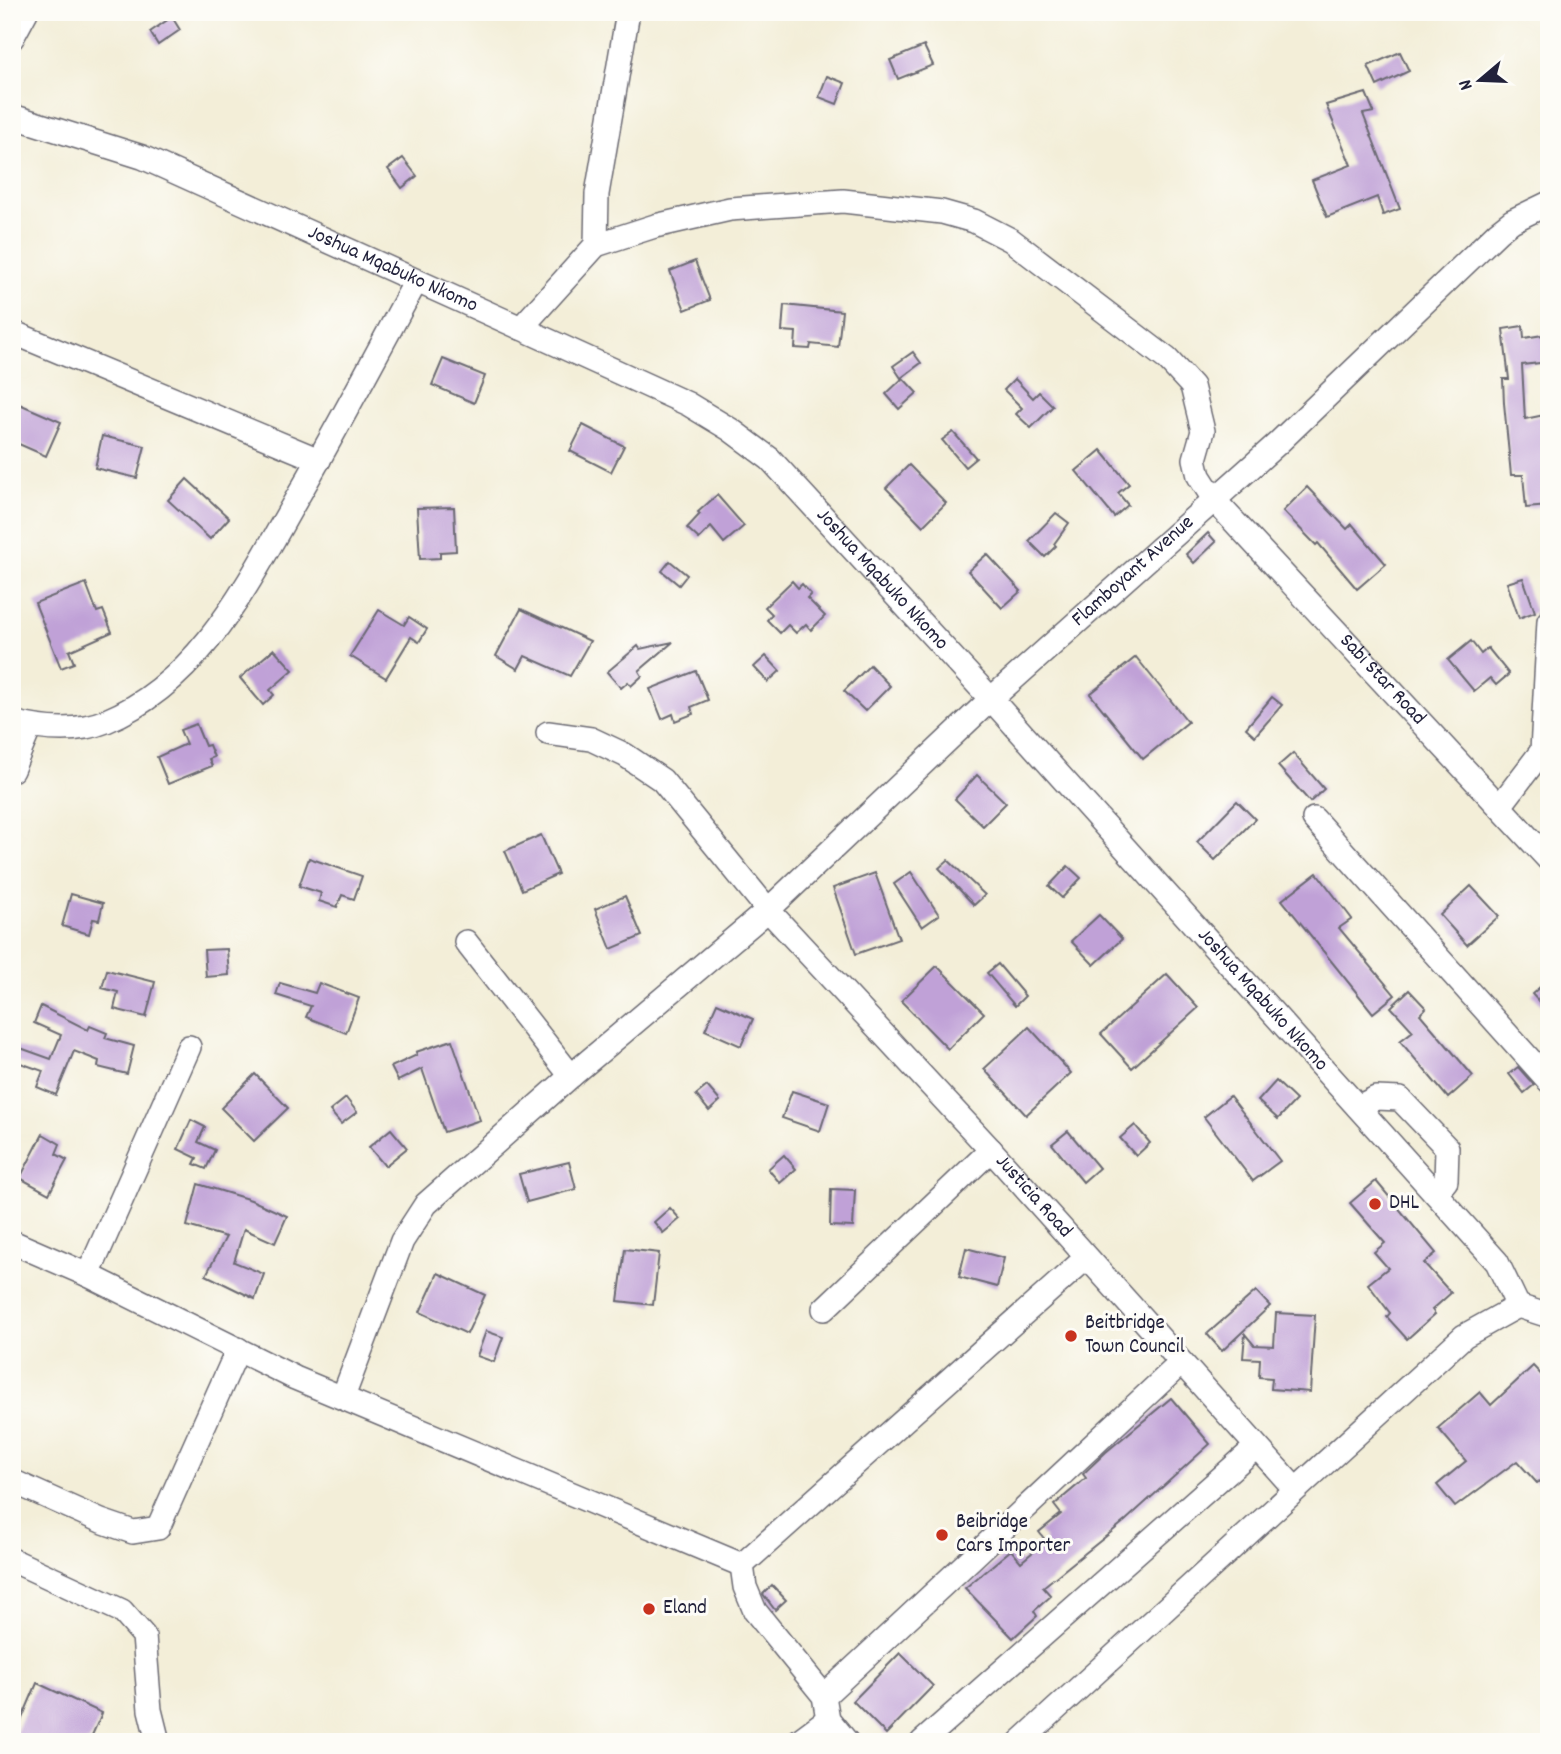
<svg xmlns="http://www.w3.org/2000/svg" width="1561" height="1754" font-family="Dekko,sans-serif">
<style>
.building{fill:#c0a1d7}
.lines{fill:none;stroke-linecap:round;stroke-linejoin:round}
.minor-casing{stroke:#6b6972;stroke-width:26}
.minor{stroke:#fff;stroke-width:23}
.poi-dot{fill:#c8321e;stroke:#fdfcf7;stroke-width:2.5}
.labels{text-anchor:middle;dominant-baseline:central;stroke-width:6;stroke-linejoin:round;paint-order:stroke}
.street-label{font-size:21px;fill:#22223b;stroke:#fdfcf7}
.poi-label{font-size:21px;fill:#22223b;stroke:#fdfcf7;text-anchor:start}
</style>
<rect width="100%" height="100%" fill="#fdfcf7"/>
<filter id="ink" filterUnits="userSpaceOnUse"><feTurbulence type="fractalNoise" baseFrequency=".0143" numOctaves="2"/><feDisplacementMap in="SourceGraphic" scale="14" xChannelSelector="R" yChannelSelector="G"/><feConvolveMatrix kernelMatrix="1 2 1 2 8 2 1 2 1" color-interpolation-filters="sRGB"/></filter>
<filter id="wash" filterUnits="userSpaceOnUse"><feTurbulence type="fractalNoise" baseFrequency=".00686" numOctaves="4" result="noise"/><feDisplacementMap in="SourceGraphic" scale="28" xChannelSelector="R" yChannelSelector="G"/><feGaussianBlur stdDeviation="1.57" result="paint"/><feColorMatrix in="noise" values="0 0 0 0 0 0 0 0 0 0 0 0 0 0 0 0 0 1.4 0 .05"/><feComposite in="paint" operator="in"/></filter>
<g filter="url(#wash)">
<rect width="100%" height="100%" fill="#f3eed8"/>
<g id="blocks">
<g class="building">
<polygon points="172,17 180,30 158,45 150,32"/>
<polygon points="924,46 933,65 898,79 890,60"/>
<polygon points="1400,52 1409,71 1377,86 1368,66"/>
<polygon points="827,76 845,83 837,104 819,97"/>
<polygon points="1366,93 1374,112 1363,114 1400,209 1383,215 1377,197 1327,217 1312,180 1351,165 1326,105"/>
<polygon points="403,158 417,176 402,188 388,169"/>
<polygon points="695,261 710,300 685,310 670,271"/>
<polygon points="784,305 842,311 838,347 811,344 810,349 795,348 796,332 782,331"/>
<polygon points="1523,326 1524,338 1549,334 1549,362 1522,365 1525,419 1549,414 1549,506 1526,508 1523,475 1511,475 1504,403 1503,379 1509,379 1503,329"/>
<polygon points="913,352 921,363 901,378 893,366"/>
<polygon points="443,359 485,376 474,403 432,385"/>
<polygon points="903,378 917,393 899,409 886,394"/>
<polygon points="1015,379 1033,398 1039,392 1053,406 1031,428 1016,414 1022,408 1004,390"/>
<polygon points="17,403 61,422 46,456 12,441 12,415"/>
<polygon points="583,425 624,446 611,472 570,451"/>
<polygon points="953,432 976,458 965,467 942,440"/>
<polygon points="102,436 145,446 137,478 95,468"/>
<polygon points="1101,450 1129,484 1118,493 1128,505 1114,517 1076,471"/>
<polygon points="909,465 946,503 923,526 886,488"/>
<polygon points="187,479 229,518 210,539 168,500"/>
<polygon points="1307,487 1347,529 1352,524 1386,564 1357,589 1318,543 1316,545 1283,511"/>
<polygon points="717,495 744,526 724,543 711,527 699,539 687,528 700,514 698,512"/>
<polygon points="454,507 456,551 440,552 440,558 420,559 417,508"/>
<polygon points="1056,513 1069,523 1054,544 1056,546 1045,557 1029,541"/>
<polygon points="1208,533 1216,542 1194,563 1186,554"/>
<polygon points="987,554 1021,591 1002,608 968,571"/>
<polygon points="670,561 687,575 679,585 662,571"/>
<polygon points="1523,578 1535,612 1519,618 1507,583"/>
<polygon points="792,581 798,588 802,584 811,594 807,598 825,616 811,630 806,624 796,633 788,625 780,633 767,620 772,614 765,607"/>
<polygon points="86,583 97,612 103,610 112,632 69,651 74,663 61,668 35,603"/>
<polygon points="521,609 590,641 570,676 525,656 518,669 496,656"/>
<polygon points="379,610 404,625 409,617 427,629 419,642 411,637 386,678 350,656"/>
<polygon points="1471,641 1481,654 1488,648 1509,674 1496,685 1490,678 1474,691 1448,660"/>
<polygon points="673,642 639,671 642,676 631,686 628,682 621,688 607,672 638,646 640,649"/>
<polygon points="274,649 293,670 270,690 274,695 263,705 240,678"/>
<polygon points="766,656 780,671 768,682 754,667"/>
<polygon points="1136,657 1188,722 1143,759 1090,694"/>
<polygon points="870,665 890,686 865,711 844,691"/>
<polygon points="696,671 708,700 691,707 693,714 675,721 673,714 662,719 650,689"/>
<polygon points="1272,697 1282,705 1255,736 1246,728"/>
<polygon points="196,724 205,746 209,745 214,757 209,759 212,766 168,784 157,757 186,744 180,730"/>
<polygon points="1293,753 1324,789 1310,802 1278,766"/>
<polygon points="977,775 1006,803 983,826 955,799"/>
<polygon points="1237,801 1255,819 1215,860 1197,842"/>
<polygon points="541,835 558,874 522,890 505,851"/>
<polygon points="309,858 362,876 354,899 342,895 337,907 319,901 321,893 299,886"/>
<polygon points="948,860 985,895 974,905 939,868"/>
<polygon points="1068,866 1081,878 1062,898 1049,886"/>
<polygon points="911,872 939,915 922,927 894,884"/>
<polygon points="875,873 899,939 856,954 833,888"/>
<polygon points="1317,873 1352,919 1339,928 1395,995 1373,1013 1282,900"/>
<polygon points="1471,886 1499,916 1467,945 1440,915"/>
<polygon points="71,894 103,903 99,920 93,919 89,934 62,926"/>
<polygon points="625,896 642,936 611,949 595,909"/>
<polygon points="1099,915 1122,939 1094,965 1071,941"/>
<polygon points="227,949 229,975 206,977 204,950"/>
<polygon points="998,964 1025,996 1015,1006 987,973"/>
<polygon points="937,966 984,1013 948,1049 901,1001"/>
<polygon points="107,970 155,982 146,1017 114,1009 118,992 102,988"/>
<polygon points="1167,974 1198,1008 1132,1068 1101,1034"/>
<polygon points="1549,979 1549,1013 1532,994"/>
<polygon points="280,983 315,993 319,983 359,998 346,1033 306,1017 311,1006 276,995"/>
<polygon points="1409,990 1426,1008 1420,1014 1473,1076 1448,1098 1400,1041 1413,1031 1391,1007"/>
<polygon points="717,1003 753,1019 741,1046 705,1030"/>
<polygon points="41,1006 88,1030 90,1026 107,1033 105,1038 134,1046 127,1074 98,1067 99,1061 74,1051 56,1095 37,1087 43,1071 12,1060 12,1045 51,1059 61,1035 34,1023"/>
<polygon points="1029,1027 1071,1073 1026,1115 984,1069"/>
<polygon points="452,1040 480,1120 444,1132 422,1069 398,1081 391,1067 417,1055 416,1052"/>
<polygon points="1518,1067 1534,1085 1524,1093 1509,1074"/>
<polygon points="255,1074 288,1108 254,1141 221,1108"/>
<polygon points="1276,1081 1296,1100 1278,1119 1258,1101"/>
<polygon points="707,1086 720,1101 709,1111 696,1095"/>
<polygon points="792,1091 829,1103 820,1131 782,1118"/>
<polygon points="1230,1096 1280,1161 1253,1181 1204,1117"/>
<polygon points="346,1098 357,1112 341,1124 330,1111"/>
<polygon points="191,1120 205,1127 198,1142 215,1150 206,1169 194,1164 197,1158 178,1149"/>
<polygon points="1135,1125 1150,1143 1136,1156 1120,1138"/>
<polygon points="391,1129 407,1148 385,1166 369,1147"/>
<polygon points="1068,1131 1099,1168 1083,1182 1052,1144"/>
<polygon points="43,1134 60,1144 56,1154 67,1160 49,1194 20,1178"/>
<polygon points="784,1155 796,1169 780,1183 768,1169"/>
<polygon points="569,1162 576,1189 527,1202 519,1174"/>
<polygon points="1376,1181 1436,1253 1424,1263 1451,1293 1432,1310 1435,1314 1407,1339 1387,1317 1390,1313 1368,1284 1388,1268 1374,1252 1385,1243 1350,1203"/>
<polygon points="198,1184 251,1200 287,1216 275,1243 244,1229 234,1262 264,1274 255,1299 206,1275 226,1237 187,1226"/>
<polygon points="831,1189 855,1190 853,1227 830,1226"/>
<polygon points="670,1208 680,1219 663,1233 654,1222"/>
<polygon points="966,1248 1004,1258 997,1287 959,1277"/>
<polygon points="625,1249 659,1253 653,1305 618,1301"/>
<polygon points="438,1273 485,1295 467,1334 420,1312"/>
<polygon points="1256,1291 1270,1306 1222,1351 1207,1334"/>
<polygon points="1276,1313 1315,1315 1310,1392 1271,1389 1272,1378 1259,1377 1260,1359 1243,1358 1245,1334 1254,1345 1274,1346"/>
<polygon points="486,1331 503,1337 494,1362 477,1356"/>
<polygon points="1533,1366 1549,1383 1549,1473 1537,1483 1517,1461 1455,1507 1437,1485 1466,1461 1438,1428 1480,1392 1491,1405"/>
<polygon points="1171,1398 1210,1444 1125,1521 1043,1587 1051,1596 1034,1611 1037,1616 1013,1638 965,1588 1011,1550 1021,1562 1046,1541 1039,1532 1061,1514 1054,1505 1086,1478 1083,1474 1106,1452"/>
<polygon points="772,1585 786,1600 775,1610 763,1594"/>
<polygon points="900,1653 933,1686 886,1734 853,1701"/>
<polygon points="37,1683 102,1713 89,1742 12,1742"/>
</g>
</g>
</g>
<g filter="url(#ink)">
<use href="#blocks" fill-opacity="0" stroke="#6b6972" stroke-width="2"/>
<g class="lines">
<g class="minor-casing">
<g id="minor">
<polyline points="12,38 26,12"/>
<path id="s1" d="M12,116L142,157L521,328L688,404L731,430L770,459L991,699L1497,1262L1518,1306"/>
<path id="s2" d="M596,245L655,226L730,209L843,201L942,212L974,221L1011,240L1167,359L1192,386L1203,431L1195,459L1199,476L1215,501L1549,860"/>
<polyline points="521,328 596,245 597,194 628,12"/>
<polyline points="12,332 319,460"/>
<path d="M12,722C43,730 77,733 106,721C201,682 249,581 297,498C338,427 376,355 415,283"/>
<path id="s3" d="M548,733L591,739L625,755L662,780L768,910L991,1150L1295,1489"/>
<polyline points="12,770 30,727"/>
<polyline points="1500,806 1542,751 1549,621"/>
<polyline points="1314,819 1549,1081"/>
<polyline points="466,942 571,1076"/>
<polyline points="1358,1107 1376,1098 1400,1099 1447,1148 1446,1181 1436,1193"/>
<polyline points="12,1242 88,1275 295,1378 742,1565"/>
<polyline points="88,1275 189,1047"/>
<polyline points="1518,1306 1549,1316"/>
<polyline points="824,1309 991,1150"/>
<path id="s4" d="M343,1397L402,1241L426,1204L571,1076L768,910L991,699L1278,443L1498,232L1512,221L1549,203"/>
<polyline points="12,1481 101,1521 133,1532 158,1528 238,1349"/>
<polyline points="12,1560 122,1611 144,1636 150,1710 158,1742"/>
<polyline points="742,1565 1086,1258"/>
<polyline points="742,1565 745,1587 755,1611 824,1696 828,1719 847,1742"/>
<polyline points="824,1696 1181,1363"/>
<polyline points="797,1742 828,1719"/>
<polyline points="922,1742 1256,1447"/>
<polyline points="1020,1742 1464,1336 1518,1306"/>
</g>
</g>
<use href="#minor" class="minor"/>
</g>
</g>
<g class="poi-dot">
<circle cx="1375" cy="1204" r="7"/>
<circle cx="1071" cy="1336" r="7"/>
<circle cx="942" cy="1535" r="7"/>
<circle cx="649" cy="1609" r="7"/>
</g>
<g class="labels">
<g class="street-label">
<text stroke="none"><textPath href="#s1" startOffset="411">Joshua Mqabuko Nkomo</textPath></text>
<text stroke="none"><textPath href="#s4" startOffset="1160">Flamboyant Avenue</textPath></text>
<text stroke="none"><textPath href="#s1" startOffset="999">Joshua Mqabuko Nkomo</textPath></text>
<text stroke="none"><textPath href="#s2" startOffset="1027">Sabi Star Road</textPath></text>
<text stroke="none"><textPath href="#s1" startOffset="1566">Joshua Mqabuko Nkomo</textPath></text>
<text stroke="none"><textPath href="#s3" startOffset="684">Justicia Road</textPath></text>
</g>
<g class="poi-label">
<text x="1389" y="1204">DHL</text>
<text x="1085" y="1324">Beitbridge<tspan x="1085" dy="24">Town Council</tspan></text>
<text x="956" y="1523">Beibridge<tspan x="956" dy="24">Cars Importer</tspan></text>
<text x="663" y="1609">Eland</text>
</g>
</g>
<rect width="1561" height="1754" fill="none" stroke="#fdfcf7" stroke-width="42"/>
<g transform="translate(1480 80) rotate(251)" stroke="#fdfcf7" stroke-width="5" paint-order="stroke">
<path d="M0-5L12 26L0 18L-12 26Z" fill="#22223b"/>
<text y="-10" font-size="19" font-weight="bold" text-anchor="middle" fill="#22223b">N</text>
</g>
</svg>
